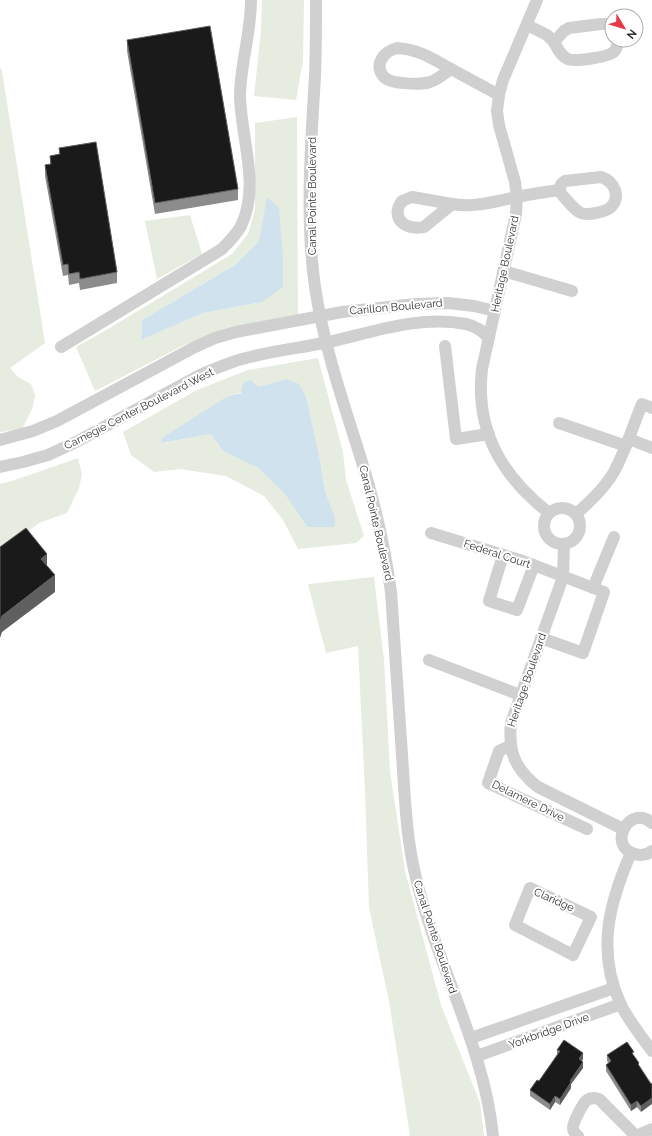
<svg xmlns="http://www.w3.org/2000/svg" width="652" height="1136" font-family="Raleway,sans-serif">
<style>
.green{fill:#e6ecdf;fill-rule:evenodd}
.water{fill:#cfe2ee}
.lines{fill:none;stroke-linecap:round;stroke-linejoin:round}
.minor{stroke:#d0d0d0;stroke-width:12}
.wall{fill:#8c8c8c}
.shaded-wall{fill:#5f5f5f}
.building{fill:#1a1a1a;stroke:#5f5f5f}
.labels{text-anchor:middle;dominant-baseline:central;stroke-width:4;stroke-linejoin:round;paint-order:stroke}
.street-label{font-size:11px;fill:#333;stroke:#fff}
</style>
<rect width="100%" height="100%" fill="#fff"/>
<g class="green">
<polygon points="262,0 304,0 303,61 296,100 254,96 261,31"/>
<polygon points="0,67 2,71 45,343 10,368 18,377 31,384 35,395 32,409 22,429 0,432"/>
<path d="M297,117L298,316L233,328L184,345L95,391L76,347L113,326L232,254L248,234L255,209V123ZM268,197L262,302L203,313L141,340L142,320L235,265L259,241Z"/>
<polygon points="190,215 202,254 157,279 145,221"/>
<path d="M318,358L343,452L346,480L364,536L356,543L298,549L283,520L264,496L226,476L180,469L154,472L131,455L123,432L197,390L248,370ZM286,379L309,412L320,460L325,491L335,517L307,527L284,493L258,468L223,451L211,434L162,443L228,396Z"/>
<polygon points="78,458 82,475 79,488 67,513 39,523 0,553 0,484 15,480"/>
<polygon points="374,577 384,660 390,771 405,871 441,1005 480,1103 484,1136 410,1136 389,1001 369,908 365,791 358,646 326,653 308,584"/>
</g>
<g class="water">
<polygon points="267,197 279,208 283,257 283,287 262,302 203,313 141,340 142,320 235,265 259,241"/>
<polygon points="286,379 299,384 306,397 320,460 325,491 335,517 335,525 333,527 307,527 284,493 258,468 223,451 211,434 161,443 162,438 228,396 241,393 243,383 251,380 258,387"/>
</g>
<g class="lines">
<g class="minor">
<path d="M316,0C316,25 316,51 315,76C311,146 305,217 315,287C324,348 344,404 362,462C375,504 385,548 391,592C395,646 398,701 402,755C405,797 406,838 416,878C437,966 484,1046 493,1136"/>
<path d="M537,0L503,80L499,95L497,111L499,125L515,182L517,197L516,214L482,369C475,431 502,476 549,513"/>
<polyline points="527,25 547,35 554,42"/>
<path d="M612,27L607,24H601L569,28L564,31L554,42C557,48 561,56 568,59C575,62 608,57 614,52C617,48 618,44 618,40"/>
<path d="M397,48C418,49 433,59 451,69C445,73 438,80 430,82C421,85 392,84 385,78C372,66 384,51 397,48Z"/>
<polyline points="451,69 499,95"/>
<path d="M601,177C614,181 622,197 610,208C606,211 601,212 596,213C591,214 586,215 581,213C574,210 568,201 563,196C558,190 559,185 565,181Z"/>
<path d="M412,197L452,204L424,227C407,231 389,219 402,201Z"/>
<path d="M452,204C475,208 495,201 517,197C531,194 545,192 560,190"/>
<polyline points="504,271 572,291"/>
<polyline points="445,346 456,439 489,434"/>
<path d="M61,347L222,249C229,242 236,235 241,226C261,185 240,136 240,94C241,62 251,32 251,0"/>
<polyline points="559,423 626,446"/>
<polyline points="629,439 652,448"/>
<polyline points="0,440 33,431 57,421 195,347 215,338 236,332 342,312 416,304 448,303 474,306 495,311"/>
<path d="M0,467L23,462L48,455L76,442L200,375C214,369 228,363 242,359C271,351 300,348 329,342C373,332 420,315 466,324C476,326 482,331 489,338"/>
<circle cx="562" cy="526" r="18"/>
<path d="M576,514C591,501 606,487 615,470C626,449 633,426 642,404L652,408"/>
<polyline points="431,533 523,561 604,592 583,653 541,638"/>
<path d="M564,544L563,577L511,723C508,752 515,769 538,787L623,829"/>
<polyline points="503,555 489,601 517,610 534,565"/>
<polyline points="593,588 614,537"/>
<polyline points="429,660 520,695"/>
<polyline points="510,746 499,751 488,783 587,829"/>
<path d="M652,823C630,803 606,846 635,854C641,856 647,855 652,851"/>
<path d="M631,853C609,903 596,952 621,1005C629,1021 641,1036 652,1051"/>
<polygon points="530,888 591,917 573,955 515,925"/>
<polyline points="471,1038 614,988"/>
<polyline points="477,1056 621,1004"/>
<path d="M578,1136C575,1134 573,1132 573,1128C572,1124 583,1103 587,1100C591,1097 595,1098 599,1099L633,1133V1136"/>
<polyline points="636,1136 652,1129"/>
</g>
</g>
<g class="wall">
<polygon points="127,40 238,189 238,200 155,214 127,51"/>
<polygon points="59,148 117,272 117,283 80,290 79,283 69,285 68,275 63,276 45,176 45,165 50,164 50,156 59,154"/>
<polygon points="557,1050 583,1059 582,1061 583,1068 571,1084 571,1088 560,1105 555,1102 550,1110 530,1096 530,1090 539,1081 557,1055"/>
<polygon points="607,1055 634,1056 639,1066 651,1084 641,1112 637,1107 631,1111 606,1071 606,1065 609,1063 607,1061"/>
</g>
<g class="shaded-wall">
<polygon points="47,554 47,570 41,559"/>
<polygon points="55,575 55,592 2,632 0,638 0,622 2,616"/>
<polygon points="583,1053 583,1059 579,1065 579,1059"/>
<polygon points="583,1062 583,1068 571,1084 571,1088 560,1105 560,1099 570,1081"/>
<polygon points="555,1096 555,1102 550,1110 550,1104"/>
<polygon points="652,1098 652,1104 641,1112 641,1106"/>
<polygon points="637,1101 637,1107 631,1111 631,1105"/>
</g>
<g class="building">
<polygon points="210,26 238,189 155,203 127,40"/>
<polygon points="96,142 117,272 80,279 79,272 69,274 68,264 63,265 45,165 51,164 50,156 60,154 59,148"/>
<polygon points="26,528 47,554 41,559 55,575 2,616 0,622 0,547"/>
<polygon points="564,1040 583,1053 579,1059 583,1062 570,1081 571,1082 560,1099 555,1096 550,1104 530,1090 537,1080 539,1081 560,1051 557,1050"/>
<polygon points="627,1042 634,1052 632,1053 639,1063 638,1064 651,1084 652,1083 652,1098 641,1106 637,1101 631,1105 606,1065 611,1061 607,1055"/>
</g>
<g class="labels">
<g class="street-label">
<text transform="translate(312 196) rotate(-90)">Canal Pointe Boulevard</text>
<text transform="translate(505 264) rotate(-78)">Heritage Boulevard</text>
<text transform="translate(396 307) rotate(-5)">Carillon Boulevard</text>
<text transform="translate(139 409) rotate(-27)">Carnegie Center Boulevard West</text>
<text transform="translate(376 523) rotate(77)">Canal Pointe Boulevard</text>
<text transform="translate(497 554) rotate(18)">Federal Court</text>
<text transform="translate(527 680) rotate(-71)">Heritage Boulevard</text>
<text transform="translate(528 801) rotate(26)">Delamere Drive</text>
<text transform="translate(554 900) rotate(24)">Claridge</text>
<text transform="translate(435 937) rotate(72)">Canal Pointe Boulevard</text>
<text transform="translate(549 1031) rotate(-20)">Yorkbridge Drive</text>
</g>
</g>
<g transform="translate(624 28) rotate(128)"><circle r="19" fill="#ffffff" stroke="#adadad"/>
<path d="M0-3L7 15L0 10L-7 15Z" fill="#e63946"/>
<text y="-6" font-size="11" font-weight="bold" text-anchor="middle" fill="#333333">N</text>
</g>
</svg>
